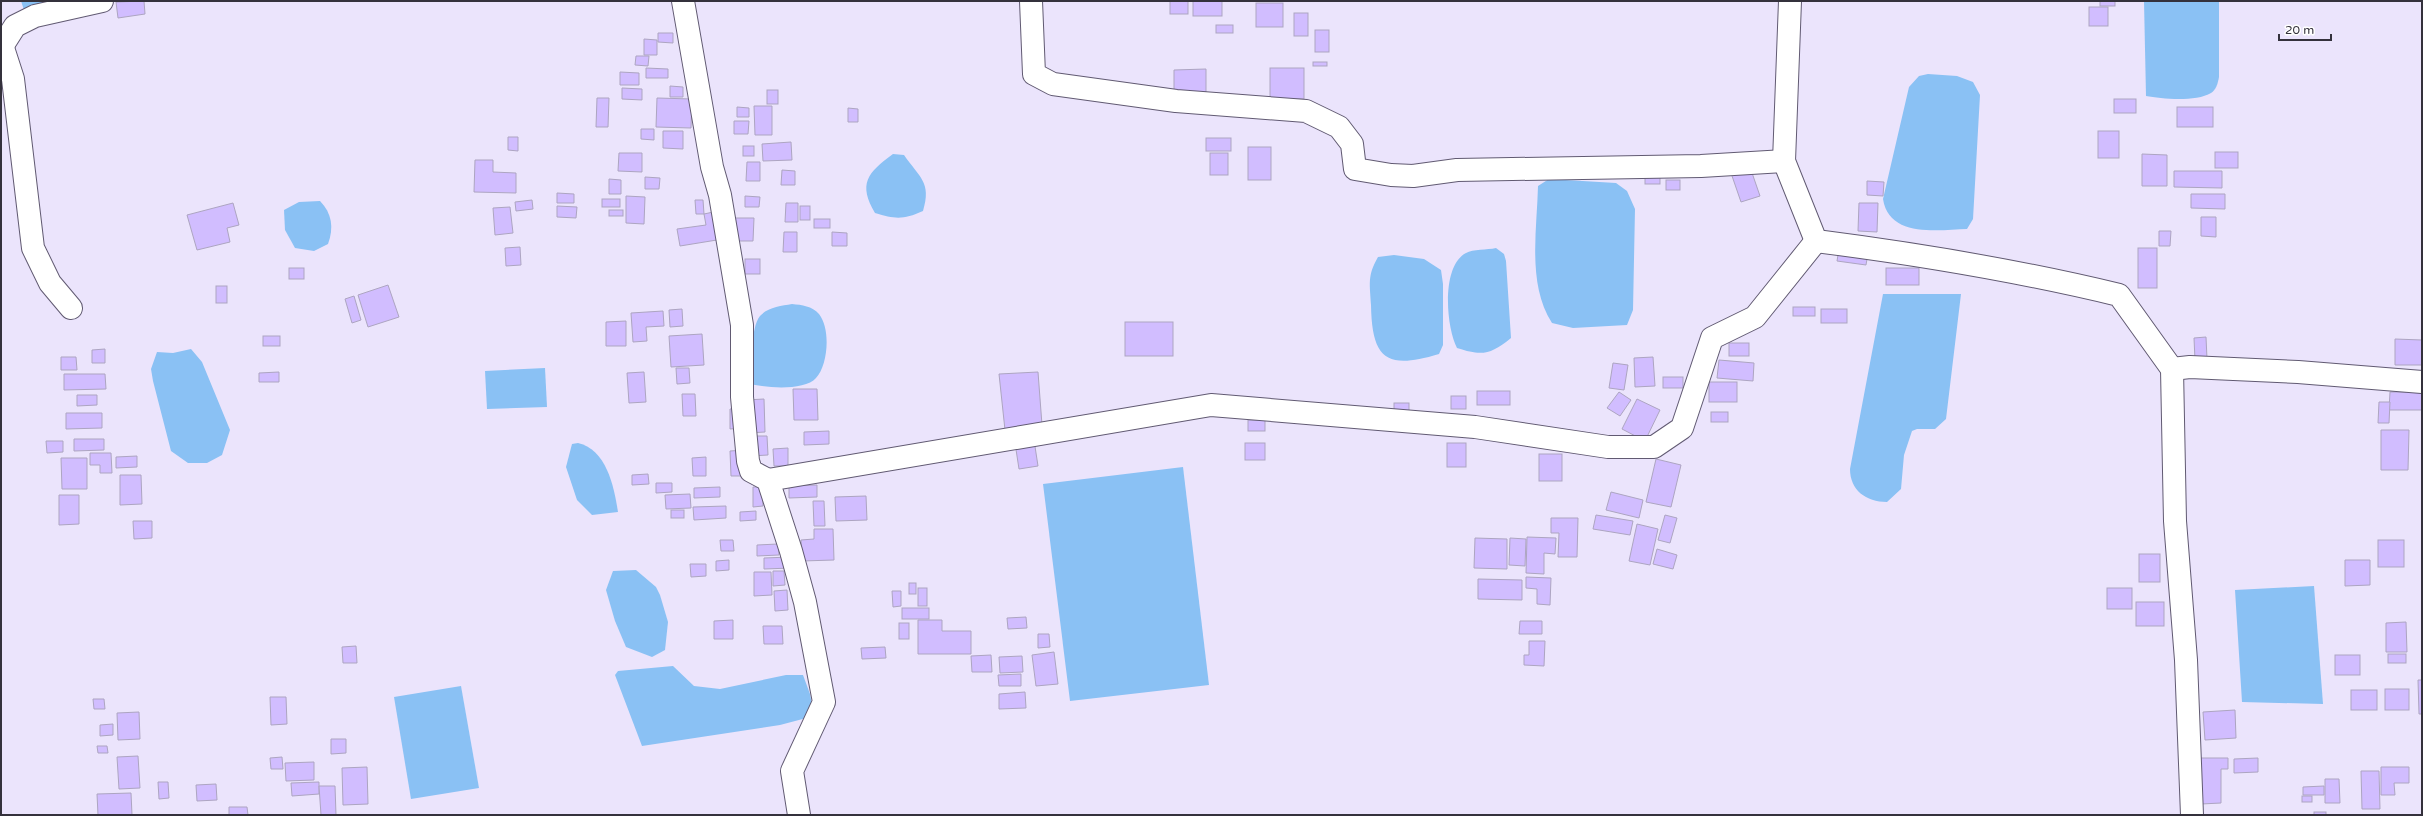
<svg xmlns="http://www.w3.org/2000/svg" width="2423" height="816" font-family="'Varela Round',sans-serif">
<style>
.water{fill:#8ac1f4}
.building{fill:#d1bdff;stroke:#ada5c1}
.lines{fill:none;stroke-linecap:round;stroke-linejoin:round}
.minor-casing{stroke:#615a72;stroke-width:24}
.minor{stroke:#fff;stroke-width:22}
</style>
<rect width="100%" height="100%" fill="#ebe4fc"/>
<g class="water">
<polygon points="21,1 94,1 24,10"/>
<path d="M2144,1H2219V77C2218,83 2216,90 2211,93C2196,102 2162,99 2146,96Z"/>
<path d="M1928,74L1957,76L1973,82L1980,95L1973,219L1967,229C1938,230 1889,238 1883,199L1909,87L1919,76Z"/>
<path d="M893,154L904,155C919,177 932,182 923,211C903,220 895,219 875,213C858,184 867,173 893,154Z"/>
<path d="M1549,179L1616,183L1627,191L1635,209L1633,310L1627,325L1573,328L1552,323C1527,284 1537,230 1538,186Z"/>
<path d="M320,201C332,213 334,228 328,244L314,251L295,248L285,230L284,210L299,202Z"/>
<path d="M1496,248L1504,254L1506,261L1511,338C1490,355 1482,356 1457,348C1446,327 1441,266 1466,253C1473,249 1487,250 1496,248Z"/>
<path d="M1394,255L1424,259L1441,270L1443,284V345L1439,354C1386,370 1372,359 1371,305C1370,284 1367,276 1378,257Z"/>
<path d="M1883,294H1961L1946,419L1935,429H1917L1912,431L1904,455L1901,489L1887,502C1866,502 1850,490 1850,469Z"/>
<path d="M792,304C802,305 812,306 819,314C831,329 828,365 816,378C805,391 766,388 751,384C752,368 750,328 760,316C768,307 781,306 792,304Z"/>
<polygon points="191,349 202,362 230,430 222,455 207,463 188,463 171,451 153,381 151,369 157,352 173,353"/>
<polygon points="545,368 547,407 487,409 485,371"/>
<path d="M578,443C607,450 614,487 618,512L592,515L577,500L566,467L572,444Z"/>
<polygon points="1183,467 1209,685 1070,701 1043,484"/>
<polygon points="636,570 656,587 660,595 668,622 665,650 652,657 626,647 615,621 606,590 613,571"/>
<polygon points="2314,586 2323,704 2242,702 2235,590"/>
<polygon points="673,666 694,686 720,689 786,675 803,675 810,694 814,716 780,725 642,746 615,675 618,671"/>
<polygon points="461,686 479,788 411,799 394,697"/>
</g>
<g class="building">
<polygon points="144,1 145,14 118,18 116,2"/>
<rect x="1170" y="1" width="18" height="13"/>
<rect x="1193" y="1" width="29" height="15"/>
<rect x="2100" y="1" width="15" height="5"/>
<rect x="1256" y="3" width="27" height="24"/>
<rect x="2089" y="7" width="19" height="19"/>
<rect x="1294" y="13" width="14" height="23"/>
<rect x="1216" y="25" width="17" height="8"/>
<rect x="1315" y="30" width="14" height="22"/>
<polygon points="658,33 673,33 673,43 658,42"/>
<polygon points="644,39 657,40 657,55 644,55"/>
<polygon points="636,56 649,56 648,66 635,65"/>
<rect x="1313" y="62" width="14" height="4"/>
<polygon points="646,68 668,69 668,78 646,78"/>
<rect x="1270" y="68" width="34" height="31"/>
<polygon points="1206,69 1206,92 1174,93 1174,70"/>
<polygon points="620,72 639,73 639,85 620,85"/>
<polygon points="670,86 683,87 683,97 670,97"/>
<polygon points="622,88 642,89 642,100 622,99"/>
<rect x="767" y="90" width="11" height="14"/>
<polygon points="597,98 609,98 608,127 596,127"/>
<polygon points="657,98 692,99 691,128 656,127"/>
<rect x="2114" y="99" width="22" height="14"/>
<polygon points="754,106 772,106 772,135 755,135"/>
<polygon points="737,107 749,108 749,117 737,117"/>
<rect x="2177" y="107" width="36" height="20"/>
<polygon points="848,108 858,109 858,122 848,122"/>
<polygon points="734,121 749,121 748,134 734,134"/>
<polygon points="641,129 654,129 654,140 641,139"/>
<polygon points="663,131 683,131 683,149 663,148"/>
<rect x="2098" y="131" width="21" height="27"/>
<polygon points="508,137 518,137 518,151 508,150"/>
<rect x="1206" y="138" width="25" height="13"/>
<polygon points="791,142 792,160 763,161 762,144"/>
<rect x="743" y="146" width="11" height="10"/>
<rect x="1248" y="147" width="23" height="33"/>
<rect x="2215" y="152" width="23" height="16"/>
<polygon points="619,153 642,153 642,172 618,171"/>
<rect x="1210" y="153" width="18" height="22"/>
<polygon points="2142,154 2167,155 2167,186 2142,186"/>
<polygon points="475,160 493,160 493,172 516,173 516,193 474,192"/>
<polygon points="747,162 760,162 760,181 746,181"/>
<polygon points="1750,167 1760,196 1741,202 1731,173"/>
<polygon points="782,170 795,171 795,185 781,185"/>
<rect x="1645" y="171" width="15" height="13"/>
<polygon points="2174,171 2222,171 2222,188 2174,187"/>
<polygon points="645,177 660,178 659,189 645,189"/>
<polygon points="609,179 621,180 621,194 609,194"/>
<rect x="1666" y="180" width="14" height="10"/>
<polygon points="1867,181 1884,182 1883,196 1867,195"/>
<polygon points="557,193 574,194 574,203 557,203"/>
<polygon points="2191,194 2225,194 2225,209 2191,208"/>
<polygon points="626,196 645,197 644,224 626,223"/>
<polygon points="745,196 760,197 759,207 745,207"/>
<rect x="602" y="199" width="18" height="8"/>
<polygon points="532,200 533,209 516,211 515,202"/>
<polygon points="695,200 703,200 704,214 696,214"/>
<polygon points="233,203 239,225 227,228 230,242 197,250 187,215"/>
<polygon points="786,203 798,203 798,222 785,222"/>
<polygon points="1859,203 1878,203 1877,232 1858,231"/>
<polygon points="557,206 577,207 576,218 557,217"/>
<rect x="800" y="206" width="10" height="14"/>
<polygon points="510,207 513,233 495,235 493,208"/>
<rect x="609" y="210" width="14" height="6"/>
<polygon points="718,211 723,239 680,246 677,229 706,225 704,214"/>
<polygon points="2201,217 2216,217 2216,237 2201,236"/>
<polygon points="733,218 754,218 753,241 732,241"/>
<rect x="814" y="219" width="16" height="9"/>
<polygon points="2159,231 2171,231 2170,246 2159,246"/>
<polygon points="784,232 797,232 797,252 783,252"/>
<polygon points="832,232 847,233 847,246 832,246"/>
<polygon points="520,247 521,265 506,266 505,248"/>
<rect x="2138" y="248" width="19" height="40"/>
<polygon points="1839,249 1868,253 1866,265 1837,261"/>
<rect x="745" y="259" width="15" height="15"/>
<rect x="289" y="268" width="15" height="11"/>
<rect x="1886" y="268" width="33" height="17"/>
<polygon points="388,285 399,317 368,327 358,295"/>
<rect x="216" y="286" width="11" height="17"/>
<polygon points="354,296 361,320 352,323 345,299"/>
<rect x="1793" y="307" width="22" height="9"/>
<polygon points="682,309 683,326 670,327 669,310"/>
<rect x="1821" y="309" width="26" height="14"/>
<polygon points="663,311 664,326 646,327 647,341 633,342 631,313"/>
<polygon points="626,321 626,346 606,346 606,322"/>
<rect x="1125" y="322" width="48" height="34"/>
<polygon points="702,334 704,365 671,367 669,336"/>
<rect x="263" y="336" width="17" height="10"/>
<polygon points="2206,337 2207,359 2195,360 2194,338"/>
<polygon points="2395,339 2422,340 2422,365 2395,365"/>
<rect x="1729" y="343" width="20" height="13"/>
<polygon points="105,349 105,363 92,363 92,350"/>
<polygon points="61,357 76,357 77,370 61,370"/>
<polygon points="1653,357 1655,386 1635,387 1634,358"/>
<polygon points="1719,360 1754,363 1753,381 1717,378"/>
<polygon points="1613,363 1628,365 1624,390 1609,388"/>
<polygon points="676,368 689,368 690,383 677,384"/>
<polygon points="279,372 279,382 259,382 259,373"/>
<polygon points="644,372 646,402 629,403 627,373"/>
<polygon points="1038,372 1042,425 1005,430 999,374"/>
<polygon points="64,374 105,374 106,389 64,390"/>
<rect x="1663" y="377" width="20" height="11"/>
<rect x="1709" y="382" width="28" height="20"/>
<polygon points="793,389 817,389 818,420 794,420"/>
<rect x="1477" y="391" width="33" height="14"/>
<polygon points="1619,392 1631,400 1620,416 1607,408"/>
<polygon points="2390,392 2422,392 2422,410 2389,410"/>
<polygon points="682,394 695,394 696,416 683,416"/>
<polygon points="77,395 97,395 97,405 77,406"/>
<rect x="1451" y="396" width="15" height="13"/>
<polygon points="764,399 765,432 748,433 746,400"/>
<polygon points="1637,399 1660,410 1645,441 1622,429"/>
<polygon points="2379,402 2390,402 2389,423 2378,423"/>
<rect x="1394" y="403" width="15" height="13"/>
<polygon points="741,408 742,428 730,429 730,409"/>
<rect x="1711" y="412" width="17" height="10"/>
<polygon points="66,413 102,413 102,428 66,429"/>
<rect x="1248" y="420" width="17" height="11"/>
<polygon points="2381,430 2409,430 2408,470 2381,470"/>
<polygon points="829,431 829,444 804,445 804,432"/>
<polygon points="750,436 767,436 768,455 751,456"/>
<polygon points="74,439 104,439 104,450 74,451"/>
<polygon points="1034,440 1038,466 1019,469 1015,443"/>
<polygon points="46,441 63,441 63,452 47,453"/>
<rect x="1245" y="443" width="20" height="17"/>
<rect x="1447" y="443" width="19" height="24"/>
<polygon points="788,448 788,466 774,466 773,449"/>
<polygon points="745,450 746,476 731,476 730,451"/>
<polygon points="90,453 111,453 112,473 100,473 100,465 90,465"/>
<rect x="1539" y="454" width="23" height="27"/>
<polygon points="137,456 137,467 116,468 116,457"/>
<polygon points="706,457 706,476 693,476 692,458"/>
<polygon points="61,458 87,458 87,489 62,489"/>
<polygon points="1656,459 1681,465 1671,507 1646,502"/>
<polygon points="648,474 649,484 632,485 632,475"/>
<polygon points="120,475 141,475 142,504 120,505"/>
<polygon points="656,483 672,483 672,492 656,493"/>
<polygon points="817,485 817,497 789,498 789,486"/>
<polygon points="720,487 720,497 694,498 694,488"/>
<polygon points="753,487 762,487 763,506 753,507"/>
<polygon points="1611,492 1643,500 1639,518 1606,510"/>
<polygon points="690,494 691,508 666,509 665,495"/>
<polygon points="59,495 79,495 79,524 59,525"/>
<polygon points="866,496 867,520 836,521 835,497"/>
<polygon points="813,501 824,501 825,526 814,526"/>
<polygon points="726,506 726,518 694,520 693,507"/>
<rect x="671" y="510" width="13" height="8"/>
<polygon points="756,511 756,520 740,521 740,512"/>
<polygon points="1596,515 1633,521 1630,535 1593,529"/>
<polygon points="1665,515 1677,518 1670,543 1658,540"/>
<polygon points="1551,518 1578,518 1577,557 1558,557 1559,533 1551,533"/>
<polygon points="133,521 152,521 152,538 134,539"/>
<polygon points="1637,524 1658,529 1650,565 1629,561"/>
<polygon points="814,529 833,529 834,560 802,561 801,540 814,539"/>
<polygon points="1527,537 1556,538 1555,554 1544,553 1544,574 1526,573"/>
<polygon points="1475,538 1507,539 1507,569 1474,568"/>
<polygon points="1510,538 1526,539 1525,566 1509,565"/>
<polygon points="720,540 733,540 734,551 721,551"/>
<rect x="2378" y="540" width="26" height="27"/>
<polygon points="778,544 779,555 757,556 757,545"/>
<polygon points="1657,549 1677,555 1673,569 1653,564"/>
<rect x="2139" y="554" width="21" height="28"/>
<polygon points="790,557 791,568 764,569 764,558"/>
<polygon points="729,560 729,570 716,571 716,561"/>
<polygon points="2345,560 2370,560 2370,585 2345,586"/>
<polygon points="690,564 706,564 706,576 691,577"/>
<polygon points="773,571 784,571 785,585 773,586"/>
<polygon points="754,572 771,572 772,595 754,596"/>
<polygon points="1526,577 1551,578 1550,605 1537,604 1537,589 1526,588"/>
<polygon points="1478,579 1522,580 1522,600 1478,599"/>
<rect x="909" y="583" width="7" height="11"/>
<rect x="918" y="588" width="9" height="18"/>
<rect x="2107" y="588" width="25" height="21"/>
<polygon points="787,590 788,610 775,611 774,591"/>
<polygon points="892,591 901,591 901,606 893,607"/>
<rect x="2136" y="602" width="28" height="24"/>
<rect x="902" y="608" width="27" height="11"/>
<polygon points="1026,617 1027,628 1008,629 1007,618"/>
<polygon points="733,620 733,639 714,639 714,621"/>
<polygon points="918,620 942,620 942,631 971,631 971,654 918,654"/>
<polygon points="1520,621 1542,621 1542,634 1519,634"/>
<polygon points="2406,622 2407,652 2386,652 2386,623"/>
<rect x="899" y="623" width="10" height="16"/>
<polygon points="763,626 782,626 783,644 764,644"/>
<polygon points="1038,634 1049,634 1050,647 1038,648"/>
<polygon points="1529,641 1545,641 1544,666 1524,665 1524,655 1529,655"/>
<polygon points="356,646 357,663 343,663 342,647"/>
<polygon points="885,647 886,658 862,659 861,648"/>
<polygon points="1054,652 1058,684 1036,686 1032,655"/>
<rect x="2388" y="654" width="18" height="9"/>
<polygon points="991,655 992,672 972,672 971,656"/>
<rect x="2335" y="655" width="25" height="20"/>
<polygon points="1022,656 1023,672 1000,673 999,657"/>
<polygon points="1021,674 1021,686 999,686 998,675"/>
<polygon points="2418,680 2422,680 2422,714 2419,714"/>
<rect x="2385" y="689" width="24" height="21"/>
<rect x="2351" y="690" width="26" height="20"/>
<polygon points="1025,692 1026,708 999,709 999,694"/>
<polygon points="270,697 286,697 287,724 271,725"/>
<polygon points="93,699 104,699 105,709 94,709"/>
<polygon points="2235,710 2236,738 2205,740 2203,712"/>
<polygon points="139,712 140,739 118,740 117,713"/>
<polygon points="113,724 113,735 100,736 100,725"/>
<polygon points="331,739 346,739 346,753 331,754"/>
<polygon points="97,746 107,746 108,753 98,753"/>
<polygon points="138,756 140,788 119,789 117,757"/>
<polygon points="282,757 283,769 271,769 270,758"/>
<polygon points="2200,758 2228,758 2228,769 2221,769 2221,803 2201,804"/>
<polygon points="2258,758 2258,772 2234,773 2234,759"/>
<polygon points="314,762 314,780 286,781 285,763"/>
<polygon points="367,767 368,804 343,805 342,768"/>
<polygon points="2381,767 2409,767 2409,783 2394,783 2395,795 2381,795"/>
<polygon points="2361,771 2379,771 2380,809 2362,809"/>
<polygon points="2325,779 2339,779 2340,803 2325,803"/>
<polygon points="158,782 168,782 169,798 159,799"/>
<polygon points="319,782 319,794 292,796 291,783"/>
<polygon points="216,784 217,800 197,801 196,785"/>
<polygon points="319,786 335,786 336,815 321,815"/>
<polygon points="2324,786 2324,795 2303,795 2303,787"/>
<polygon points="131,793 132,815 98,815 97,794"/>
<rect x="2302" y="796" width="10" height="6"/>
<polygon points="229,807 247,807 248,815 229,815"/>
<rect x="2314" y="812" width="12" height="3"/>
</g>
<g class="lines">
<g class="minor-casing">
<g id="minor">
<polyline points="683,1 712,167 720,195 742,325 742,397 748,461 751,471 768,480 791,551 805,602 824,702 792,771 799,815"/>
<polyline points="1031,1 1034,74 1053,84 1176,101 1306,111 1339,127 1352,144 1355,169 1391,175 1413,176 1457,170 1701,166 1784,161"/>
<path d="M1790,1L1784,161L1816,241C1917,254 2020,271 2119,295L2172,369L2175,521L2186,660L2192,815"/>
<polyline points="1,48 15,26 35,16 102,1"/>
<polyline points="3,48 13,79 33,248 50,283 71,308"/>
<polyline points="2172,369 2190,367 2298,372 2422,382"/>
<polyline points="768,480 1211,405 1475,427 1608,447 1654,447 1682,428 1712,338 1755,317 1816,241"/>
</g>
</g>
<use href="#minor" class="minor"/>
</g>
<rect width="2423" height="816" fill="none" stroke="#34313c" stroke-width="4"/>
<path d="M2279 34v6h52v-6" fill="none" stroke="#34313c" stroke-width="2"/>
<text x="2285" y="34" font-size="12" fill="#34313c" stroke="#ffffff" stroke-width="3" paint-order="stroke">20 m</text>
</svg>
